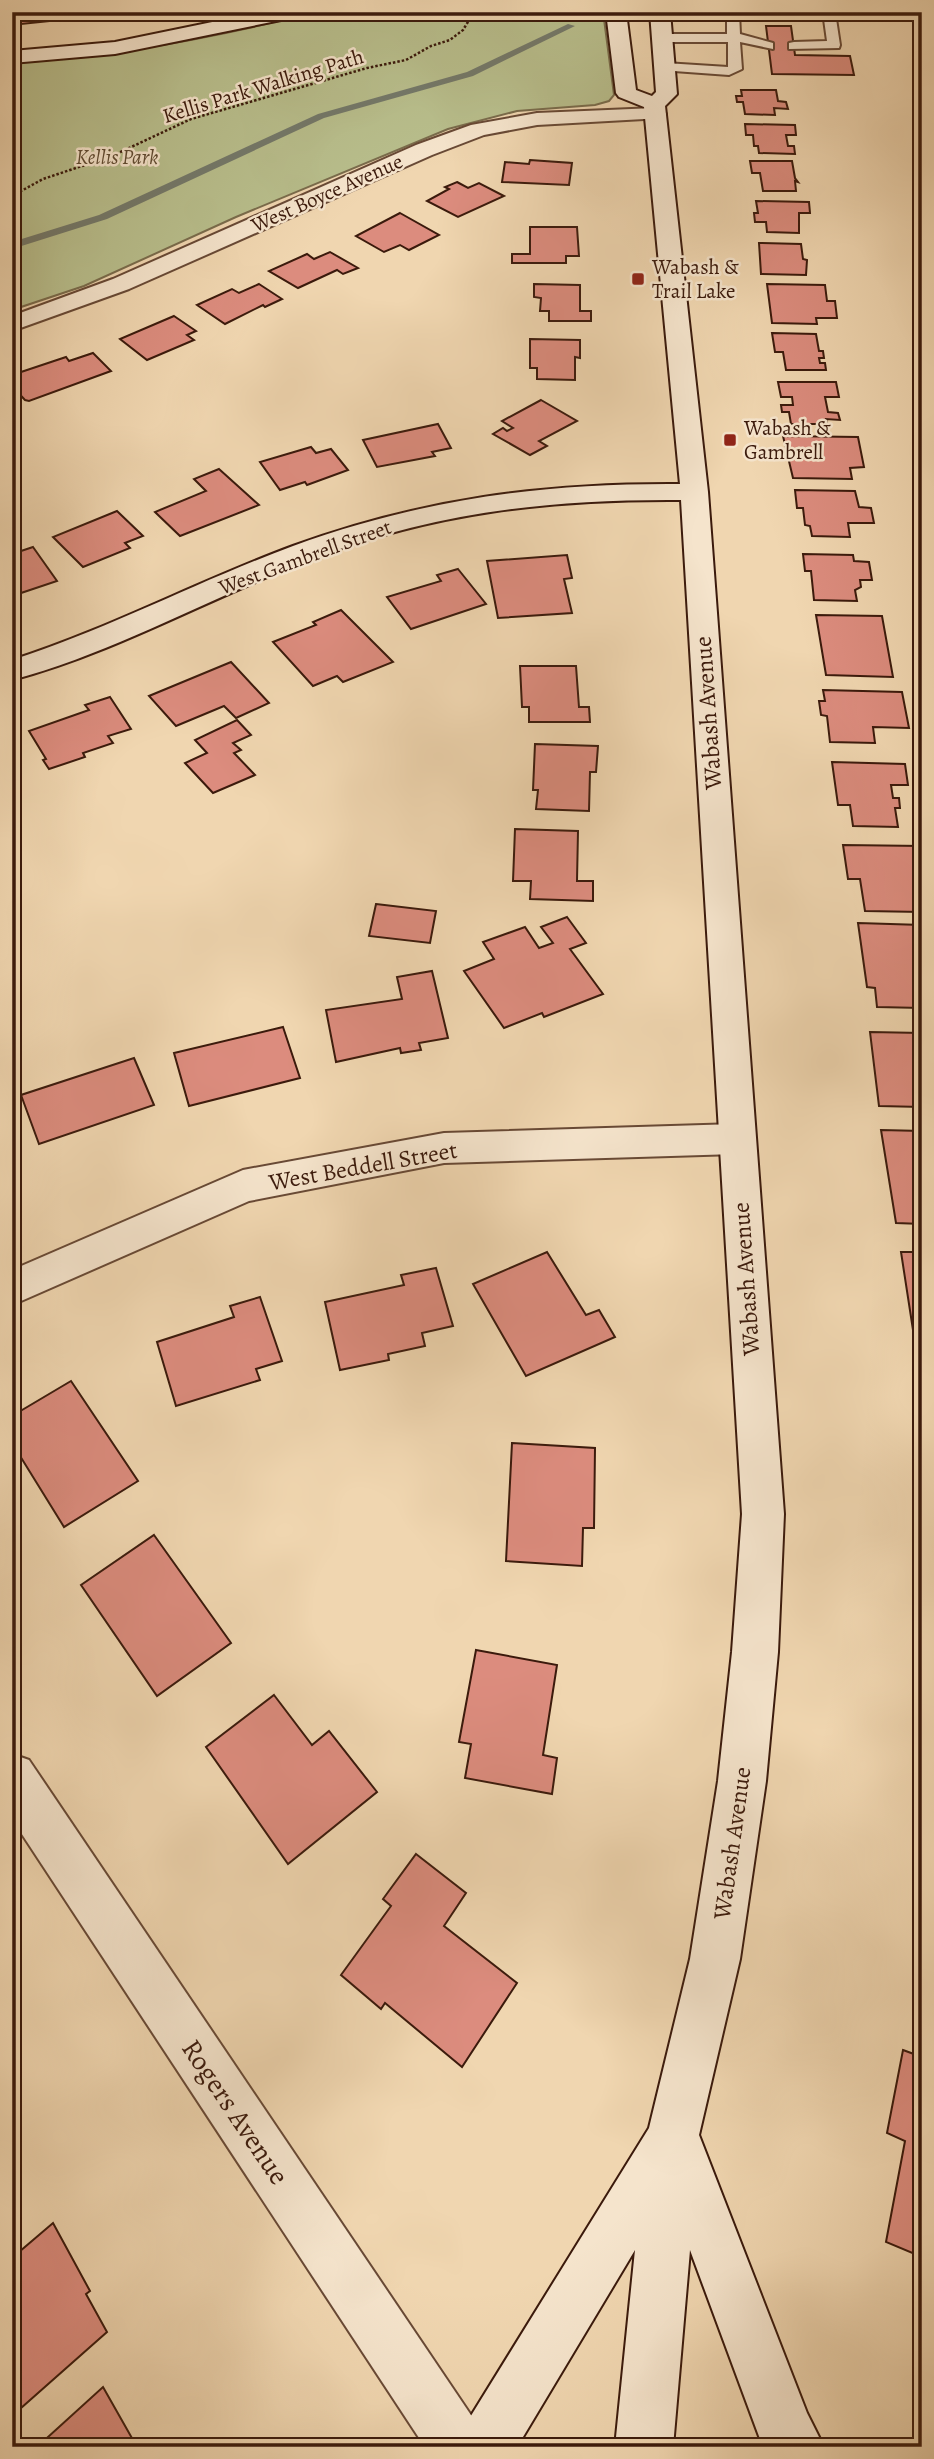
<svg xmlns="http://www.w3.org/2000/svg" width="934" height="2459" font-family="Alegreya,serif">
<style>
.green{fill:#b8be8c;stroke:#7a6c4c;stroke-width:2}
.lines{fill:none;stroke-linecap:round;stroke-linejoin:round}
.stream{fill:#74796a;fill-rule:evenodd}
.building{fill:#dc8c7e;stroke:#3b1a0c;stroke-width:2}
.lane-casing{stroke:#684935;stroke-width:4}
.street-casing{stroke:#684935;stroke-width:4}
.secondary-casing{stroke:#3b1a0c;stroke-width:4}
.path{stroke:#3b1a0c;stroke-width:2.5;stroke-dasharray:2.5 2;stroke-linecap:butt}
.lane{fill:#f5e4cc;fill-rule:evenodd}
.street{fill:#f5e4cc;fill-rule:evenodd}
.secondary{fill:#f5e4cc;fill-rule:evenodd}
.poi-dot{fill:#8f2418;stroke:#f5e4cc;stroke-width:2.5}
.labels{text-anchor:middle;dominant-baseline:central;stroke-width:5;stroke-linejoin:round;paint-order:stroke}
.far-street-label{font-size:21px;fill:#3b1a0c;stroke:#f5e4cc}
.far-park-label{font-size:21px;font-style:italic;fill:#604b32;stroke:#f5e4cc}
.far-poi-label{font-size:21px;fill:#3b1a0c;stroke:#f5e4cc;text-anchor:start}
.street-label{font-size:24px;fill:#3b1a0c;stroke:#f5e4cc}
.near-street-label{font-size:28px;fill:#3b1a0c;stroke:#f5e4cc}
</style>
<rect width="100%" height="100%" fill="#f0d6b0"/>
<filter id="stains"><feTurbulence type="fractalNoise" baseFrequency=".00286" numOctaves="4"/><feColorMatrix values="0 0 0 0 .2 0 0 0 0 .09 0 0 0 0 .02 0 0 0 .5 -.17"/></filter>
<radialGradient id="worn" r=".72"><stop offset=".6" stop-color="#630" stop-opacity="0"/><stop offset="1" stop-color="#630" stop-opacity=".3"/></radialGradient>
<path class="green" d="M315,12H598L604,19L614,95L609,101L595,105L517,111L448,129L236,217L84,286L12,310V63C116,56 215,38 315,12Z"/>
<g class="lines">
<polygon class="stream" points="568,24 575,26 473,76 324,118 107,219 12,249 12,242 99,215 318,114 467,72"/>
</g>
<g class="building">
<polygon points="12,12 78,12 78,18 12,25"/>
<polygon points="766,26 791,26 795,55 850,56 854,75 772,74"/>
<polygon points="741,90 776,90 778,101 786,102 788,109 774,108 775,115 745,114 743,102 737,102 736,96 742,96"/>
<polygon points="745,124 795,125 796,135 786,135 788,146 794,146 795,154 759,153 758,146 754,146 753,135 746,135"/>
<polygon points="530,160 572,163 569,185 502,182 505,162 529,164"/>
<polygon points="750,161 792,161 795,178 798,182 795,181 796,191 763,191 760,173 752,173"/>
<polygon points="457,182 468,188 479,183 504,196 458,217 427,201 449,189 445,187"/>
<polygon points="756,201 809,202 810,213 799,213 799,233 767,232 766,222 755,222 754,213 758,213"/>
<polygon points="400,213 439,235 409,250 400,245 384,252 356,236"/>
<polygon points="530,227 577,227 579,256 566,256 566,263 512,263 512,254 530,254"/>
<polygon points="759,243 801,244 803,259 807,260 806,275 761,274"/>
<polygon points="330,252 358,268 343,274 337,270 298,288 269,271 307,254 314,259"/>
<polygon points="259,284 282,299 265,307 263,305 225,324 197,305 232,289 239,293"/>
<polygon points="534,284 580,285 580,311 591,311 591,321 549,321 549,311 540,311 541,298 534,297"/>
<polygon points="767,284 825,285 827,301 835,301 837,318 816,318 817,324 772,323"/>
<polygon points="174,316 196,331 187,335 194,340 147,360 120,339"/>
<polygon points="772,333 816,334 819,351 823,351 824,358 819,358 820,363 825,363 826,370 786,370 783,352 775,352"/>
<polygon points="530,339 580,340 580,358 575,357 575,380 537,379 537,368 530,368"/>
<polygon points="93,353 111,371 29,401 25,400 12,386 12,375 66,357 69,361"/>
<polygon points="778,382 836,382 839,397 825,397 828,412 838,413 840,420 826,419 827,424 791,424 789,412 782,412 781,405 793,405 792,397 781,397"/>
<polygon points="541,400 577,421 539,441 547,446 530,455 493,434 503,428 507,431 513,428 502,421"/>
<polygon points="438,424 451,448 432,452 435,456 377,467 363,440"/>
<polygon points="783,436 858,437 864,467 850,468 852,479 793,478"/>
<polygon points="311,447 316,453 331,449 348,470 307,485 305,482 280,490 260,462"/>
<polygon points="219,469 259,505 180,536 155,512 206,491 194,479"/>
<polygon points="795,490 855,491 859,507 871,508 874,523 848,523 850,537 812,536 810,526 805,525 803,508 797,508"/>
<polygon points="117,511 143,536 125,543 130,548 83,567 53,537"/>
<polygon points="33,547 57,581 12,596 12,554"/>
<polygon points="803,554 853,555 854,561 869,562 872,580 860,580 861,587 855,590 857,601 814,600 811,571 805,571"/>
<polygon points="567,555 572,578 564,579 572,613 498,618 487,561"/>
<polygon points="458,569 486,604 411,629 387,597 441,581 437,575"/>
<polygon points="341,610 393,662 343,682 337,676 313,686 273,642 316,625 313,622"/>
<polygon points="816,615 882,616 893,677 826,675"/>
<polygon points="231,662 269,703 236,718 224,706 176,726 149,696"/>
<polygon points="520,666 576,666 579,707 589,707 590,722 529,722 529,707 522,707"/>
<polygon points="823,690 902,692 909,728 873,727 875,743 830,742 827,716 821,715 819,701 825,701"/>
<polygon points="110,697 131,729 108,736 113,743 83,753 85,757 49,769 43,760 46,759 29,731 89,710 85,705"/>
<polygon points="237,720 251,735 233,743 241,750 234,753 255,775 213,793 185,763 207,753 195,740"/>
<polygon points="535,744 598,746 596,772 590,772 589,811 536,809 538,790 533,790"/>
<polygon points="832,762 905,764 908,785 891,785 893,798 899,798 900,808 895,808 898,827 853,826 850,805 838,805"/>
<polygon points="515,829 578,831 577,881 593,881 593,901 530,899 531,881 513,881"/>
<polygon points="843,845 922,846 922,912 865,911 860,879 848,879"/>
<polygon points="376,904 436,911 430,943 369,936"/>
<polygon points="567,917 586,943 570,949 603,994 544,1017 542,1013 504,1028 464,971 494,959 483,942 525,927 539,948 553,943 541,927"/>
<polygon points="858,923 922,925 922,1008 877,1007 875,988 867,987"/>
<polygon points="432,971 448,1038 419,1043 421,1050 401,1053 400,1048 336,1062 326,1010 402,999 397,977"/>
<polygon points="283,1027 300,1078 189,1106 174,1053"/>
<polygon points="870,1032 922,1033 922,1107 879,1106"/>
<polygon points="134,1058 154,1105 39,1144 21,1095"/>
<polygon points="881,1130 922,1131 922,1224 896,1223"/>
<polygon points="547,1252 586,1315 599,1310 615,1337 526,1376 473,1284"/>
<polygon points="901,1252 922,1252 922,1343 915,1343"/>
<polygon points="436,1268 453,1326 422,1333 425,1346 388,1354 389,1360 340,1370 325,1302 404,1285 401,1275"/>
<polygon points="260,1297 282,1361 256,1369 260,1380 176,1406 157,1342 234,1317 230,1306"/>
<polygon points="71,1381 138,1481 64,1527 12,1443 12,1416"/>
<polygon points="512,1443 595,1448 594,1528 583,1528 582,1566 506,1561"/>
<polygon points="154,1535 231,1643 157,1696 81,1585"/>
<polygon points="476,1650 557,1665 543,1755 557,1758 552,1794 465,1778 471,1744 459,1742"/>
<polygon points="274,1695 312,1745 329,1731 377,1792 288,1864 206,1747"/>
<polygon points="416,1854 466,1893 444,1926 517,1983 462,2067 385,2003 381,2009 341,1975 391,1906 383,1899"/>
<polygon points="903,2050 922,2057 922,2257 886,2242 905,2141 887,2133"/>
<polygon points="53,2223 90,2291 86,2294 107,2332 12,2416 12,2258"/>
<polygon points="103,2387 137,2447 37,2447"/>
</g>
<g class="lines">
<g class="lane-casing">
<g id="lane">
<polygon points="727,12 739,12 740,34 773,43 773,49 740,42 742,69 729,75 660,70 659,67 665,63 728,67 728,42 663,42 657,38 663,34 727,34"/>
<polygon points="823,12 835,12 840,45 839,48 789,49 789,43 794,42 827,41"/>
</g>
</g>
<g class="street-casing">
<g id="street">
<polygon points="655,108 662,110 666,114 662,118 537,125 484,135 432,155 129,289 12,331 12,316 113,279 416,145 471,125 537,113"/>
<polygon points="736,1124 749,1128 755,1139 749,1150 736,1154 444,1163 249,1201 12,1305 12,1270 243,1170 444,1133"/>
<polygon points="12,1754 29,1760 479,2427 488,2447 425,2447 12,1819"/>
</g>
</g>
<g class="secondary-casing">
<g id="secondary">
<polygon points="261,12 301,12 291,18 115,54 12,63 12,51 115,42"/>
<path d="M606,12H626L636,90L652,96L656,92L650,12H670L677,94L665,106L708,492L784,1514L778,1652L766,1781L740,1959L699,2135L807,2413L824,2447H763L690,2250L673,2447H615L635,2250L517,2447H455L464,2427L649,2128L690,1959L718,1781L732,1652L742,1514L681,500C551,499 434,512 312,559C211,597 117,652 12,680V660C109,629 198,581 293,546C422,499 543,483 680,484L644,107L619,97L616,93Z"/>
</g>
</g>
<polyline class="path" points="12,196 43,179 112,156 191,119 367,68 406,60 431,46 450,40 463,30 474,12"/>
<use href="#lane" class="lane"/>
<use href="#street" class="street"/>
<use href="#secondary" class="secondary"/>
</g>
<g class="poi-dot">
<rect x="631" y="272" width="14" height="14" rx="3.5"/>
<rect x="723" y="433" width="14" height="14" rx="3.5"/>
</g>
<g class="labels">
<g class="far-street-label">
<text transform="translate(263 86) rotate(-17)">Kellis Park Walking Path</text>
<text transform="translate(327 193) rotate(-24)">West Boyce Avenue</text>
<text transform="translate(305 557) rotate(-20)">West Gambrell Street</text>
</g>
<g class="far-park-label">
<text x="117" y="157">Kellis Park</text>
</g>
<g class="far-poi-label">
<text x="652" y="267">Wabash &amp;<tspan x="652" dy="24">Trail Lake</tspan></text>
<text x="744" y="428">Wabash &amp;<tspan x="744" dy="24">Gambrell</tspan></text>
</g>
<g class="street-label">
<text transform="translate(708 713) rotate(-94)">Wabash Avenue</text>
<text transform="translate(363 1166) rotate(-10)">West Beddell Street</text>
<text transform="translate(746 1279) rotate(-94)">Wabash Avenue</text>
<text transform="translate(732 1843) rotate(-82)">Wabash Avenue</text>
</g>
<g class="near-street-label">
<text transform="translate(235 2112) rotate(56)">Rogers Avenue</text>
</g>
</g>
<rect width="934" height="2459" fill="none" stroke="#f0d6b0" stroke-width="42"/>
<rect x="14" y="14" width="906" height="2431" fill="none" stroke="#3b1a0c" stroke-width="3.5"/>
<rect x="21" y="21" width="892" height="2417" fill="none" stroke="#3b1a0c" stroke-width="2"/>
<rect width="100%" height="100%" filter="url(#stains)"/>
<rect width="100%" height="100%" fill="url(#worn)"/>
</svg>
